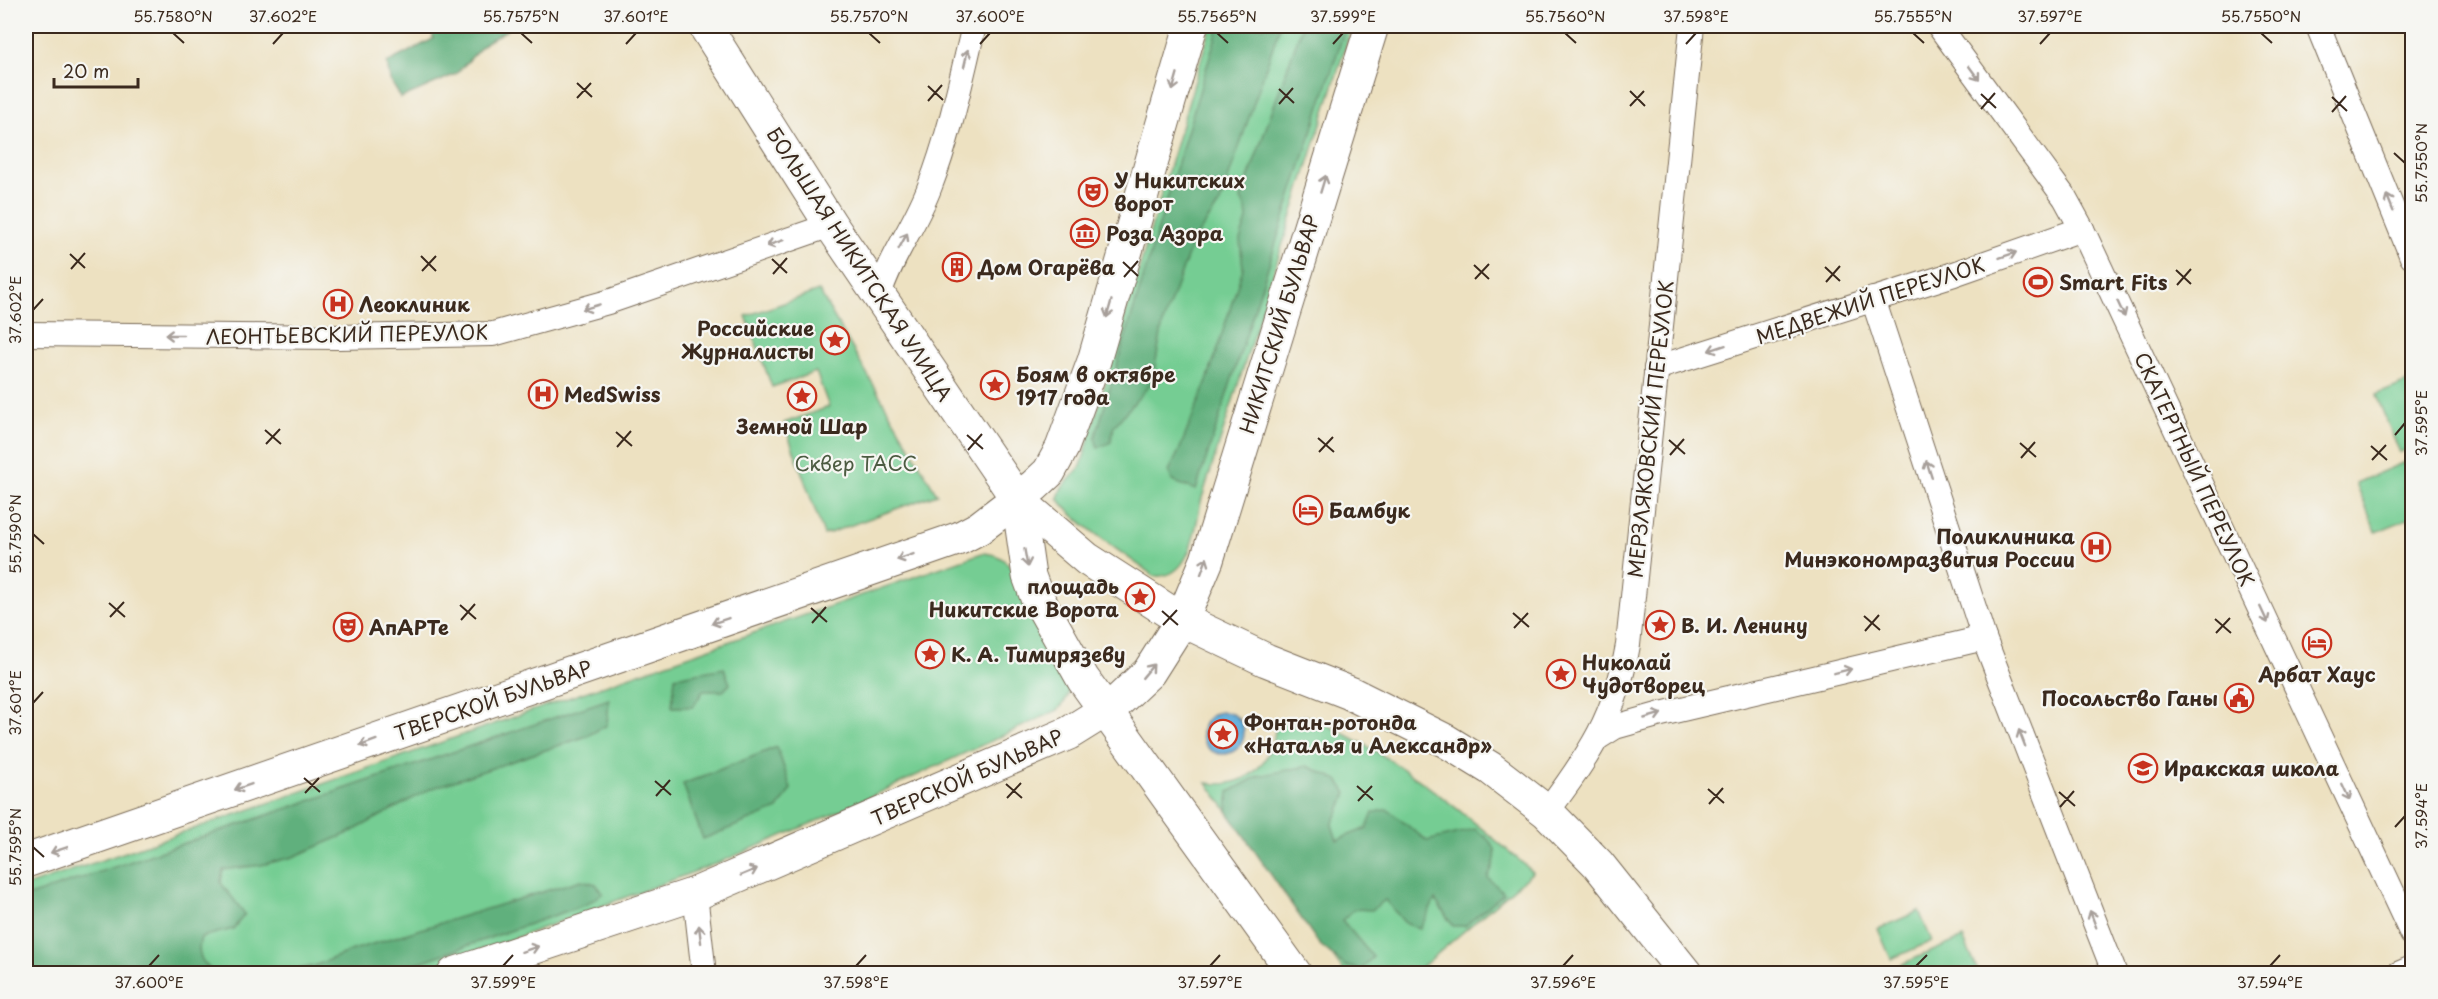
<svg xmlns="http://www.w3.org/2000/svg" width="2438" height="999" font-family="'Playpen Sans',sans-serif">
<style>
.green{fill:#75cd93;stroke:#587c58;stroke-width:1.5}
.forest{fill:#60b07d;stroke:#4e6d4e;stroke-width:1.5}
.water{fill:#63afdc;stroke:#4f6c7d;stroke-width:1.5}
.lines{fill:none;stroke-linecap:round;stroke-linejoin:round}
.street-casing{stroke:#796a57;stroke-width:26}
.secondary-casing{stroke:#796a57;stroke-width:35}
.street{stroke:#fff;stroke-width:24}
.secondary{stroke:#fff;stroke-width:33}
.oneway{stroke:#a79f9a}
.ticks{fill:none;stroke:#3b2a1e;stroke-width:2}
.labels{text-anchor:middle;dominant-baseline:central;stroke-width:4.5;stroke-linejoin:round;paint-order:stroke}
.poi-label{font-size:20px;font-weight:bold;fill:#3b2a1e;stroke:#f6f6f2;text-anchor:start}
.street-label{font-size:20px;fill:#3b2a1e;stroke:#f6f6f2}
.park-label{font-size:20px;fill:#4c5b41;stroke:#f6f6f2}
.neatline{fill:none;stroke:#3b2a1e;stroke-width:2}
.ticks-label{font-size:15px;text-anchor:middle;fill:#3b2a1e}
</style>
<rect width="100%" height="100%" fill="#f6f6f2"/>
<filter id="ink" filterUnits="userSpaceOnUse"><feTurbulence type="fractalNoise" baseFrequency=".0167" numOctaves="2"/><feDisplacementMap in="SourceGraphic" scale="12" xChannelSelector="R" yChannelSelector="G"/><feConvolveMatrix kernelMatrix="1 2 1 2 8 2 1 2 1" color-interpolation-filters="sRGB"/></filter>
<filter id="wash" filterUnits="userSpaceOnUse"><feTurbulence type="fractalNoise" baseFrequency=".008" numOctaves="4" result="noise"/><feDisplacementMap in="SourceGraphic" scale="24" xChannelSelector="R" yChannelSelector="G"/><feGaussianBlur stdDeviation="1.35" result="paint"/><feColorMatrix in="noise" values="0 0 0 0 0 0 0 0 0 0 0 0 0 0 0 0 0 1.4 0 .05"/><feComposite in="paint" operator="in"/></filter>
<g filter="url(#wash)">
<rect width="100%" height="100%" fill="#ede1c1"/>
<g class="green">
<path d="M1211,26H1352L1202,498C1195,525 1193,580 1154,576C1130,558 1072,521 1058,498L1061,489L1081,466Z"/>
<polygon points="819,291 937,494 824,535 784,423 829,407 816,372 772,387 746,316"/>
<polygon points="2412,380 2412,448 2400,453 2376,395"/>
<polygon points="2412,459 2412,517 2376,532 2356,483"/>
<path d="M982,553C996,554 1003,557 1011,568L1066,673C1072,689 1069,698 1058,710L831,815L718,863L513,939L410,973H26V886L234,815Z"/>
<path d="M1306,716C1389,749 1466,814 1533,872L1415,973H1345L1207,783C1250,789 1274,761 1276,721Z"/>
<polygon points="1919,911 1932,941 1891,959 1878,929"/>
<polygon points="1963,938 1979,973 1897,973 1895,967"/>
</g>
<g class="forest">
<polygon points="433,26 511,26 507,30 486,42 456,74 401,98 390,80 387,63 433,39"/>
<polygon points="1219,26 1280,26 1220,203 1193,241 1163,323 1152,382 1114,426 1111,442 1098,448 1095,438"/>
<polygon points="1302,26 1346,26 1196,490 1172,481 1169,471 1179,451 1208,378 1243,268 1240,240 1247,219 1246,209 1241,199"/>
<polygon points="724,668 730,684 723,691 703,691 693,707 672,707 675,677"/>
<path d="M609,699L607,725L587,736L430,789L349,833L293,857L261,865L223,870L221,883L245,914L233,929L201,937C196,955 201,961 214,973H26V897Z"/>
<polygon points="777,747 791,789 778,809 703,839 683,784"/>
<path d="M1307,766L1338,780L1347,793L1332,825L1337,840L1367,828L1373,813L1387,809L1427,841L1475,829C1499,847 1500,851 1488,878L1504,893L1465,926H1453L1435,900L1420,929L1405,923L1385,900L1372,910L1355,909L1342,920L1373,957L1361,970L1346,966L1319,944L1227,811L1229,792L1258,776Z"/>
<polygon points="581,880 596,884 603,893 587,904 389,973 278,973 314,966 353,950"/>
</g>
<circle class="water" cx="1223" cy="733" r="21"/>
</g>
<g filter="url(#ink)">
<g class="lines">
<g class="street-casing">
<g id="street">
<polyline points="1939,26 2065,198 2082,229 2412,934"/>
<polyline points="2318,26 2412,257"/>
<path d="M879,295C891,256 916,224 930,186C950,135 961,79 974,26"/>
<polyline points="1873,299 1984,638 2115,974"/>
<polyline points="26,334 338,337 493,334 608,302 831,225"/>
<polyline points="1656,368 1954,274 2082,229"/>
<polyline points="1599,737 1615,727 1661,714 1984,638"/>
<path d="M1547,812C1590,754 1615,718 1628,645L1692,26"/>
<polyline points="695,894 704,974"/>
<polyline points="2398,974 2412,968"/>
</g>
</g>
<g class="secondary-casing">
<g id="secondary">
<polyline points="705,26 831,225 1018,500 1087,559 1182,620 1266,660 1350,693 1446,741 1490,768 1547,812 1598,864 1686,974"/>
<polyline points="1018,500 1029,576 1036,595 1083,679 1295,974"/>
<polyline points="26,861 960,538 979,528 1034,486 1049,472 1062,448 1094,361 1191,26"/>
<polyline points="454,974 695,894 1069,733 1114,705 1149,672 1182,620 1207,560 1372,26"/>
</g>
</g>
<use href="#street" class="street"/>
<use href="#secondary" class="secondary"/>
</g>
<defs><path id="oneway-shaft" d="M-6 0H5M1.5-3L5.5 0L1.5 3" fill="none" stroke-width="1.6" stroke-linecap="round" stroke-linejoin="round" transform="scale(1.5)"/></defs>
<g class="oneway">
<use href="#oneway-shaft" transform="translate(966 58) rotate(-77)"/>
<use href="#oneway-shaft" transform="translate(1974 73) rotate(54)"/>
<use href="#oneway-shaft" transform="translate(1175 82) rotate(106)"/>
<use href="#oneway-shaft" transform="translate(1323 184) rotate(-73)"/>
<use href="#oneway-shaft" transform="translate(2390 203) rotate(-112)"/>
<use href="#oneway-shaft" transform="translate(903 241) rotate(-61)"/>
<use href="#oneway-shaft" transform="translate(775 243) rotate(161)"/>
<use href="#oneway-shaft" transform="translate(2008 255) rotate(-19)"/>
<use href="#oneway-shaft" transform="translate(591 307) rotate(163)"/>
<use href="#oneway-shaft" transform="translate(1109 309) rotate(106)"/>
<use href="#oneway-shaft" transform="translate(2121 309) rotate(65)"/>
<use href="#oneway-shaft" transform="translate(174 335) rotate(-180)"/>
<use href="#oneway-shaft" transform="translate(1717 348) rotate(162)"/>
<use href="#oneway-shaft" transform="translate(1929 469) rotate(-108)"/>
<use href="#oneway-shaft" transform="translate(905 557) rotate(161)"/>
<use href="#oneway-shaft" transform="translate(1026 558) rotate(80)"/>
<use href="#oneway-shaft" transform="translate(1204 566) rotate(-70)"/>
<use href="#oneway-shaft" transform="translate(2264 615) rotate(65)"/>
<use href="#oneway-shaft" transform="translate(720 621) rotate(161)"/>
<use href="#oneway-shaft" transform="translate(1148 671) rotate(-50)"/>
<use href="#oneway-shaft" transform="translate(1843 671) rotate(-14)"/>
<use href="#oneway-shaft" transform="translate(1653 716) rotate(-16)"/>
<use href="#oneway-shaft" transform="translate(2022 738) rotate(-111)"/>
<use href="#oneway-shaft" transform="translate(368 743) rotate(160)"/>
<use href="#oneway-shaft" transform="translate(243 787) rotate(161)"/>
<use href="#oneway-shaft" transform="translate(2346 792) rotate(65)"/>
<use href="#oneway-shaft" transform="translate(59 850) rotate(161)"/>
<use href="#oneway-shaft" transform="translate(749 872) rotate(-23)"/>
<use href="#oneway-shaft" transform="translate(2093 919) rotate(-111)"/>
<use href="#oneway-shaft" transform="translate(700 934) rotate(-97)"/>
<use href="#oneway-shaft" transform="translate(530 949) rotate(-18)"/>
</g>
</g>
<path class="ticks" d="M173,33L184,43M521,33L532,43M869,33L880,43M1217,33L1228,43M1565,33L1576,43M1913,33L1924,43M2261,33L2272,43M273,44L283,33M626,44L636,33M980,44L990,33M1333,44L1343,33M1686,44L1696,33M2040,44L2050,33M577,83L592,97M928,86L943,100M1279,89L1294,103M1630,91L1645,106M1981,94L1996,108M2332,97L2347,111M577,98L591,83M928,101L942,85M1279,104L1293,88M1630,106L1644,91M1981,109L1995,93M2332,112L2346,96M2394,153L2405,163M70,254L85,268M421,256L436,271M772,259L787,273M1123,262L1138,276M1474,265L1489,279M1825,267L1840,281M71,269L85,253M2176,270L2191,284M422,271L436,256M773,274L787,258M1124,277L1138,261M1475,279L1489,264M1826,282L1840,266M2177,285L2191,269M33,310L43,299M265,430L281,444M616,432L632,446M967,435L983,449M2395,435L2405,423M1318,438L1334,452M1669,440L1685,454M2020,443L2036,457M266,444L280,429M2371,446L2387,460M617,447L631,431M968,450L982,434M1319,452L1333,437M1670,455L1684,439M2021,458L2035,442M2372,460L2386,445M33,534L44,544M109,603L125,617M460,605L476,619M811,608L827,622M1162,611L1178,625M1513,613L1529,627M1864,616L1880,630M110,617L124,602M2215,619L2231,633M461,620L475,604M812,623L826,607M1163,625L1177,610M1514,628L1528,613M1865,631L1879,615M2216,633L2230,618M33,703L43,692M304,778L320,792M655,781L671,795M1006,784L1022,798M1357,786L1373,800M1708,789L1724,803M2059,792L2075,806M305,793L319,778M656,796L670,780M1007,798L1021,783M1358,801L1372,786M1709,804L1723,788M2060,807L2074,791M2395,827L2405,816M33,847L44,857M149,966L159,955M503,966L513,955M856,966L866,955M1210,966L1220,955M1563,966L1573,955M1916,966L1927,955M2270,966L2280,955"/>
<defs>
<g id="theatre-ring" transform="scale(1.5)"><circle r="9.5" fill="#f6f6f2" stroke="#c8321e" stroke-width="1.5"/><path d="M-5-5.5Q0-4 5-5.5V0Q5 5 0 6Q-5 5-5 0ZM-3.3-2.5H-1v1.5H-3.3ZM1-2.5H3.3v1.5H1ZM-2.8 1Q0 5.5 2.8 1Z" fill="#c8321e"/></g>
<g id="museum-ring" transform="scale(1.5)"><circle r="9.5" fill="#f6f6f2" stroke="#c8321e" stroke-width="1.5"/><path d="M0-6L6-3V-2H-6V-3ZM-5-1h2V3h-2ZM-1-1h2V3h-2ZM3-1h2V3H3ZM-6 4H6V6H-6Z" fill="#c8321e"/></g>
<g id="building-ring" transform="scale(1.5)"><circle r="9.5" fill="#f6f6f2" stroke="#c8321e" stroke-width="1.5"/><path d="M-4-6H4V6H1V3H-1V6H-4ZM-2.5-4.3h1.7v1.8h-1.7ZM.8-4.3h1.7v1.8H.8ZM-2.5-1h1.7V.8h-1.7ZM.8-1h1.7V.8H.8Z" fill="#c8321e"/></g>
<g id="stadium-ring" transform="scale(1.5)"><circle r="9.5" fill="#f6f6f2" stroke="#c8321e" stroke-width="1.5"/><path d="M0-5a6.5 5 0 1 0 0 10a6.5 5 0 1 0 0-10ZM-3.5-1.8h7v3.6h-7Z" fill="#c8321e"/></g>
<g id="hospital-ring" transform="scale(1.5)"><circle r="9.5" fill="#f6f6f2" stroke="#c8321e" stroke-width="1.5"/><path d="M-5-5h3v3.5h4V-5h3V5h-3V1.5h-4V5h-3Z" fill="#c8321e"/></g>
<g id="sight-ring" transform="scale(1.5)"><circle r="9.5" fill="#f6f6f2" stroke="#c8321e" stroke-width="1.5"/><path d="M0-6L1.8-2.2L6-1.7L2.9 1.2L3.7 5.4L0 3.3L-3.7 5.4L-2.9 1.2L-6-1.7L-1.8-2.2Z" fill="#c8321e"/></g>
<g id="hotel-ring" transform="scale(1.5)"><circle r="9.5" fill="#f6f6f2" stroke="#c8321e" stroke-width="1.5"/><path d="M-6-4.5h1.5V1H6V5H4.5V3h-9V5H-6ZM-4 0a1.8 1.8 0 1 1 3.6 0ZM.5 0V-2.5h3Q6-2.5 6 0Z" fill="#c8321e"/></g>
<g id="civic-ring" transform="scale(1.5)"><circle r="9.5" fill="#f6f6f2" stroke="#c8321e" stroke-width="1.5"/><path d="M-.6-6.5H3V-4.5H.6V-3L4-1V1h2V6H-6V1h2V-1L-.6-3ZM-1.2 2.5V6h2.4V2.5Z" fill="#c8321e"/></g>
<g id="school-ring" transform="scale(1.5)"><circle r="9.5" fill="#f6f6f2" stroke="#c8321e" stroke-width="1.5"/><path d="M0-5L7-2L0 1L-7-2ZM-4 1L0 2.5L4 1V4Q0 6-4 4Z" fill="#c8321e"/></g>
</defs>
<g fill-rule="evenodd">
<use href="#theatre-ring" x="1093" y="192"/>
<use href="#museum-ring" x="1085" y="233"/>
<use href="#building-ring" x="957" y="267"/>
<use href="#stadium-ring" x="2038" y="282"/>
<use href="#hospital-ring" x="338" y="304"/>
<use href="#sight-ring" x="835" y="340"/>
<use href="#sight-ring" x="995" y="385"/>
<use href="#hospital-ring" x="543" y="394"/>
<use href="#sight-ring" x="802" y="396"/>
<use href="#hotel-ring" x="1308" y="510"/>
<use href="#hospital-ring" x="2096" y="547"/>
<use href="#sight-ring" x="1140" y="597"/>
<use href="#sight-ring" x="1660" y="625"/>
<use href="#theatre-ring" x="348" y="627"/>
<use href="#hotel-ring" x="2317" y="643"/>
<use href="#sight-ring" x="930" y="654"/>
<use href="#sight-ring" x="1561" y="674"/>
<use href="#civic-ring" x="2239" y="698"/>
<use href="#sight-ring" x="1223" y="734"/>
<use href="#school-ring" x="2143" y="768"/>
</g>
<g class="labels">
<g class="poi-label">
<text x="1114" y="180">У Никитских<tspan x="1114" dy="23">ворот</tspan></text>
<text x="1106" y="233">Роза Азора</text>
<text x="978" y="267">Дом Огарёва</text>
<text x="2059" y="282">Smart Fits</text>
<text x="359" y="304">Леоклиник</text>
<text x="814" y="328" text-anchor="end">Российские<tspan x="814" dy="23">Журналисты</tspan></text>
<text x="1016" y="374">Боям в октябре<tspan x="1016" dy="23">1917 года</tspan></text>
<text x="564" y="394">MedSwiss</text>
<text x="802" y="426" text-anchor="middle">Земной Шар</text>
<text x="1329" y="510">Бамбук</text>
<text x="2075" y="536" text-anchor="end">Поликлиника<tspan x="2075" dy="23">Минэкономразвития России</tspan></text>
<text x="1119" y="586" text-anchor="end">площадь<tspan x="1119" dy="23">Никитские Ворота</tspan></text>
<text x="1681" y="625">В. И. Ленину</text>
<text x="369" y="627">АпАРТе</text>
<text x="951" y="654">К. А. Тимирязеву</text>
<text x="1582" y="662">Николай<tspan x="1582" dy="23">Чудотворец</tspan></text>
<text x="2317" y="674" text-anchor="middle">Арбат Хаус</text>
<text x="2218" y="698" text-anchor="end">Посольство Ганы</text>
<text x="1244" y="722">Фонтан-ротонда<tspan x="1244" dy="23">«Наталья и Александр»</tspan></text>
<text x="2164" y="768">Иракская школа</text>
</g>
<g class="street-label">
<text transform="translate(860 264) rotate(57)">БОЛЬШАЯ НИКИТСКАЯ УЛИЦА</text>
<text transform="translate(1870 300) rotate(-18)">МЕДВЕЖИЙ ПЕРЕУЛОК</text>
<text transform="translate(1279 324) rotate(-73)">НИКИТСКИЙ БУЛЬВАР</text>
<text transform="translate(347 334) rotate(-1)">ЛЕОНТЬЕВСКИЙ ПЕРЕУЛОК</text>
<text transform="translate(1650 429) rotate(-84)">МЕРЗЛЯКОВСКИЙ ПЕРЕУЛОК</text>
<text transform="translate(2195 469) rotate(65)">СКАТЕРТНЫЙ ПЕРЕУЛОК</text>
<text transform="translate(493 700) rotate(-19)">ТВЕРСКОЙ БУЛЬВАР</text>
<text transform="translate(967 777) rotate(-24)">ТВЕРСКОЙ БУЛЬВАР</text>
</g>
<g class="park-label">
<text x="856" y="463">Сквер ТАСС</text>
</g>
</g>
<rect width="2438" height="999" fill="none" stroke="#f6f6f2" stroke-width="66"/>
<path d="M54 78v9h84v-9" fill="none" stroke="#3b2a1e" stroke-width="3"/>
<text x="63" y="78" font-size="18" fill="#3b2a1e" stroke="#f6f6f2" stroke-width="4.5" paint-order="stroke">20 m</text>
<rect x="33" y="33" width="2372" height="933" class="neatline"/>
<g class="ticks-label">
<text x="173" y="22">55.7580°N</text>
<text x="283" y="22">37.602°E</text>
<text x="521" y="22">55.7575°N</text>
<text x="636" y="22">37.601°E</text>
<text x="869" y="22">55.7570°N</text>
<text x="990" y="22">37.600°E</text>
<text x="1217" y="22">55.7565°N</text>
<text x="1343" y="22">37.599°E</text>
<text x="1565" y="22">55.7560°N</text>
<text x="1696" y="22">37.598°E</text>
<text x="1913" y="22">55.7555°N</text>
<text x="2050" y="22">37.597°E</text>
<text x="2261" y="22">55.7550°N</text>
<text transform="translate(2422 163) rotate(-90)" y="5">55.7550°N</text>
<text transform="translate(16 310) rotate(-90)" y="5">37.602°E</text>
<text transform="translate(2422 423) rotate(-90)" y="5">37.595°E</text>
<text transform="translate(16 534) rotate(-90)" y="5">55.7590°N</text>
<text transform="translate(16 703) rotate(-90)" y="5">37.601°E</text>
<text transform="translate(2422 816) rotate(-90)" y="5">37.594°E</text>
<text transform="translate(16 847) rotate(-90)" y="5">55.7595°N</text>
<text x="149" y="988">37.600°E</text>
<text x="503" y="988">37.599°E</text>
<text x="856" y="988">37.598°E</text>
<text x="1210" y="988">37.597°E</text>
<text x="1563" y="988">37.596°E</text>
<text x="1916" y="988">37.595°E</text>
<text x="2270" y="988">37.594°E</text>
</g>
</svg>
